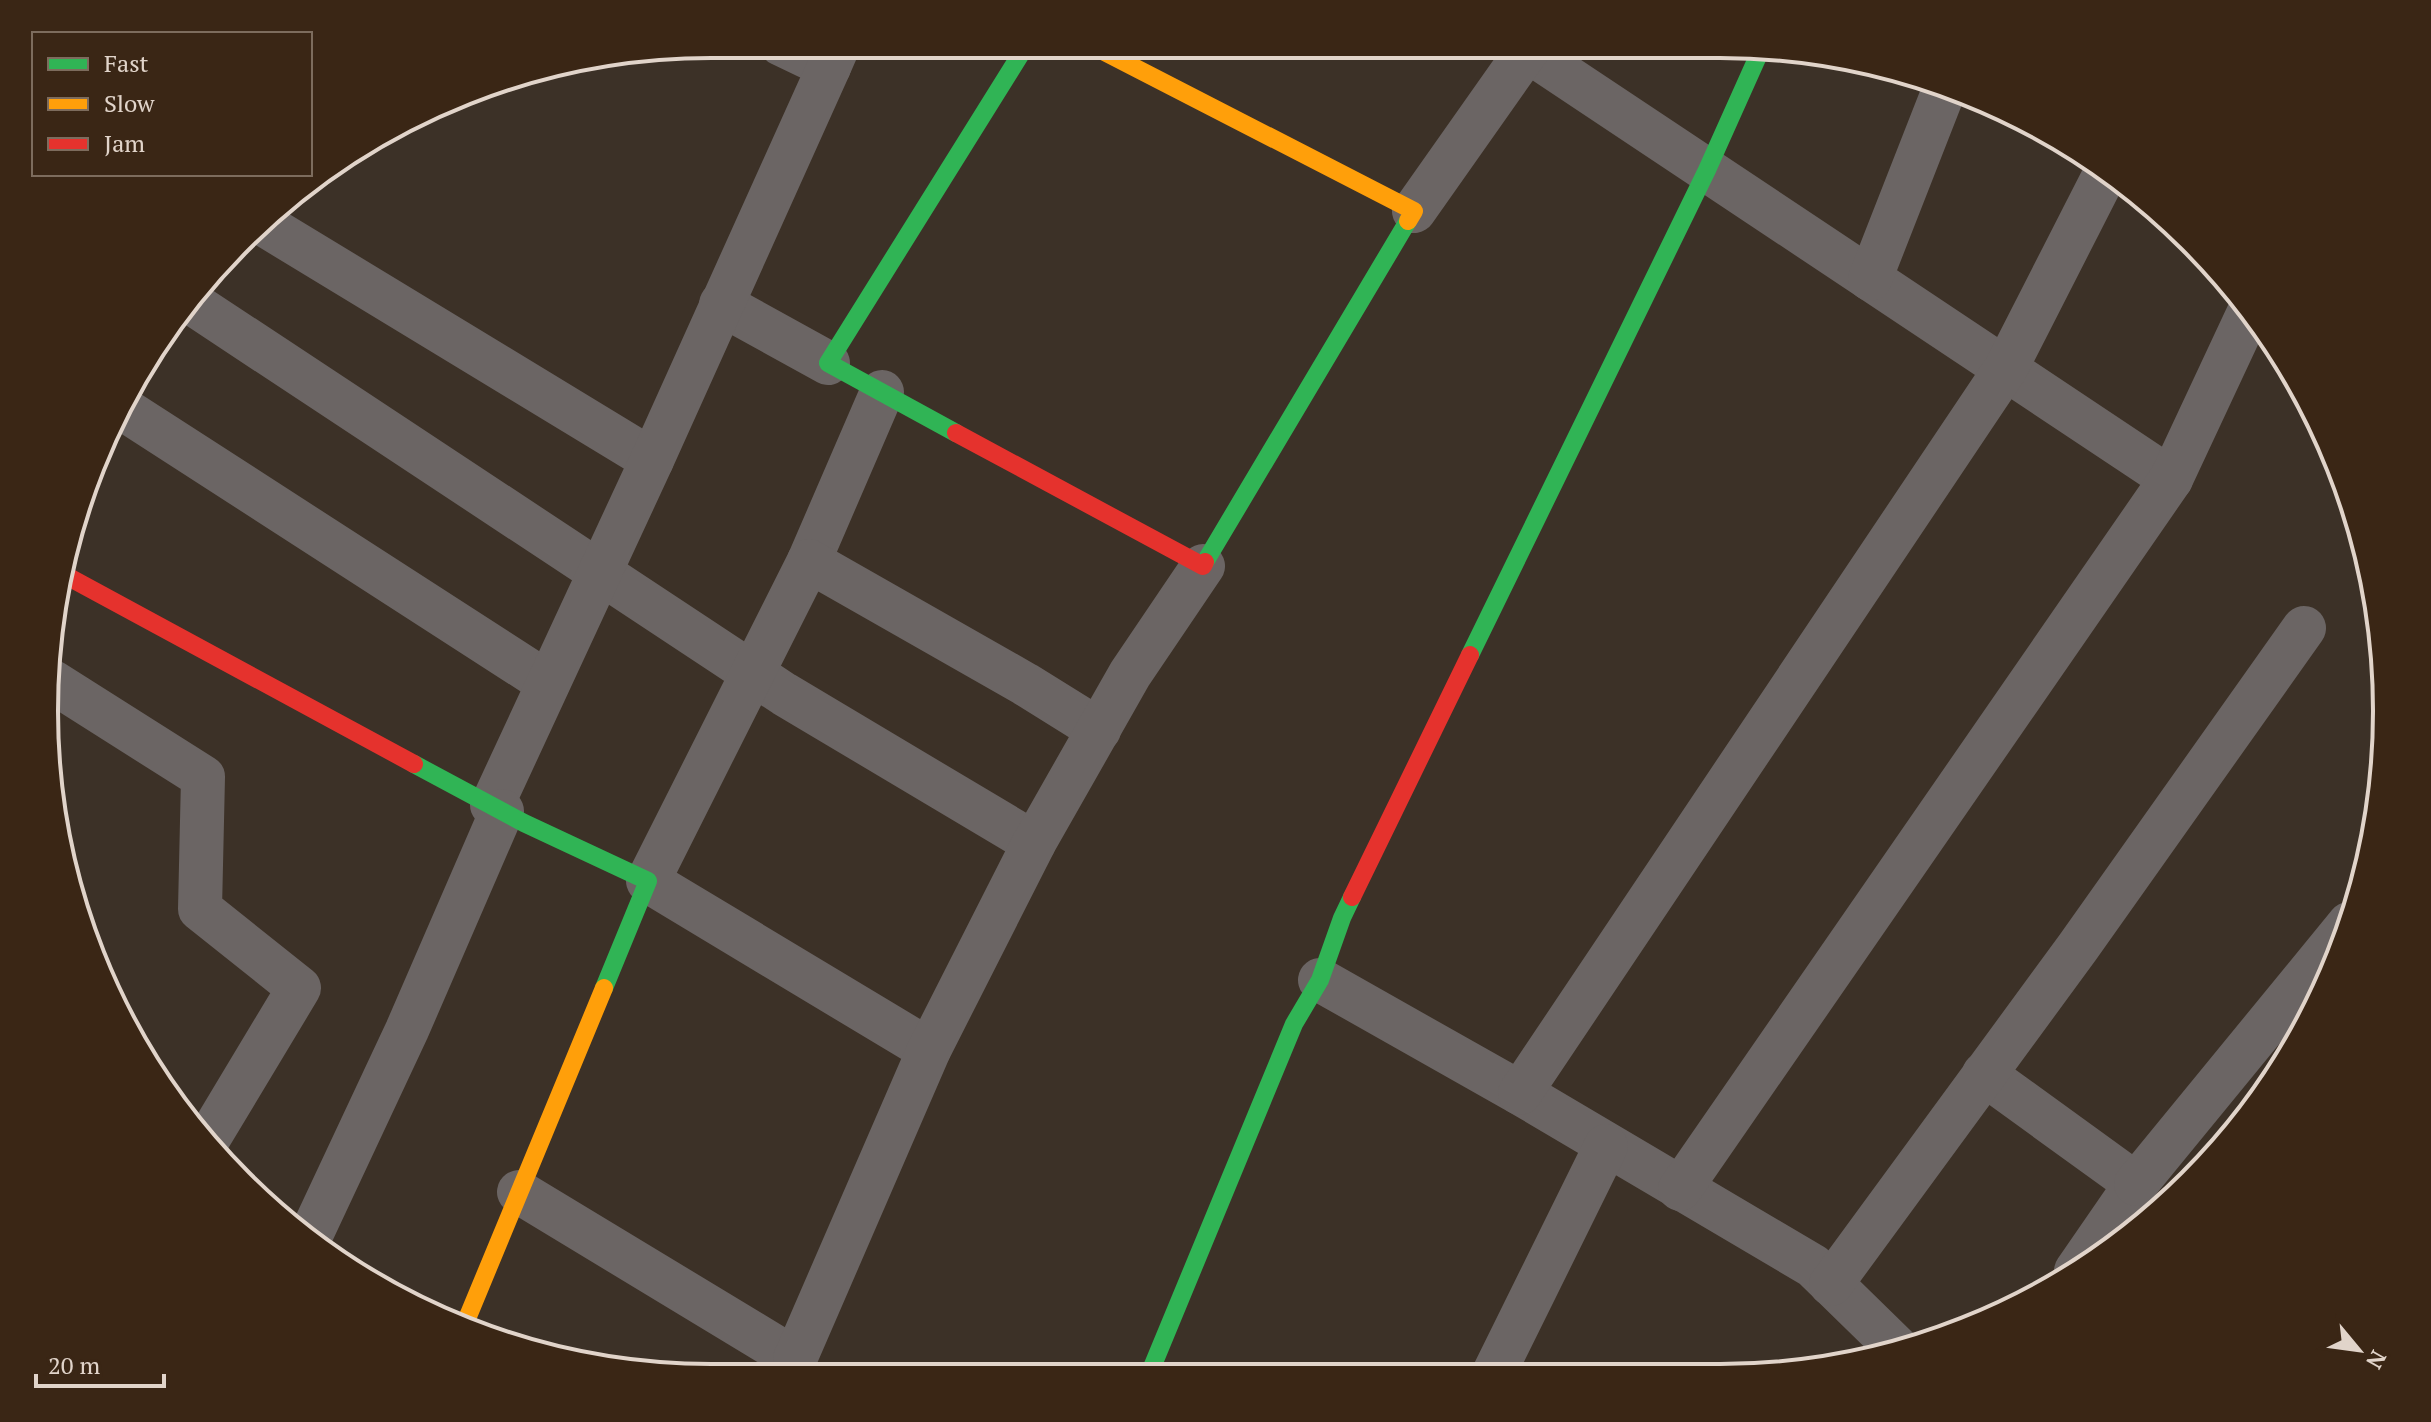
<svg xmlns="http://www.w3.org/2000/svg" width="2431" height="1422" font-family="'PT Serif',serif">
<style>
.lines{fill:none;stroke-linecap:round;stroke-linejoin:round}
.street{stroke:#6b6564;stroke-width:44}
.fast{stroke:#30b455;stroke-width:18}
.slow{stroke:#ff9f0a;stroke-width:18}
.jam{stroke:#e5322d;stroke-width:18}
.rim{fill:none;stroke:#e1d4ca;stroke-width:4}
</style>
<rect width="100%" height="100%" fill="#3c3127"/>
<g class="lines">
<g class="street">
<polyline points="781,44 829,67 839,44"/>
<polyline points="1529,45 1528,51 2171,479"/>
<polyline points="1414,211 1531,45"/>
<polyline points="265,225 652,460"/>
<polyline points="1870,279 1946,85"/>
<polyline points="192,303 784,694 1034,843"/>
<polyline points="721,304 828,363"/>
<polyline points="125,410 548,683"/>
<polyline points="809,561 882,392"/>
<polyline points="53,682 203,777 200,909 299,988 207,1141"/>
<polyline points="492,805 652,460 829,67"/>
<polyline points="1320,980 1520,1093 1813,1266 1899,1350"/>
<polyline points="929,1050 648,881 809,561 1025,684 1099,730"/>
<polyline points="1984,1074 2136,1184 2076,1271"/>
<polyline points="1520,1093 2006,368 2107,170"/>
<polyline points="2136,1184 2349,924"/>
<polyline points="1680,1189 2171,479 2250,310"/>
<polyline points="519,1192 795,1359 787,1377"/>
<polyline points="310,1237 407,1030 502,811"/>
<polyline points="1831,1284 2078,947 2304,628"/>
<polyline points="795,1359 929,1050 1034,843 1130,674 1203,566"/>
<polyline points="1492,1377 1606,1146"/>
</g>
<g class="fast">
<polyline points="956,433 828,363 1027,44"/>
<polyline points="1205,562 1408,221"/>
<polyline points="1470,655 1707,170 1763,45"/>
<polyline points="414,764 524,823 648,881 604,988"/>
<polyline points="1148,1377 1294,1024 1320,980 1342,918 1352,897"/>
</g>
<g class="slow">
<polyline points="1091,45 1414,211 1408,221"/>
<polyline points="464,1326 604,988"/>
</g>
<g class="jam">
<polyline points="956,433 1203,566 1205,562"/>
<polyline points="63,574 414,764"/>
<polyline points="1352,897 1470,655"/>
</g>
</g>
<path d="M0 0H2431V1422H0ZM711 58H1720A653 653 0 0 1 2373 711V711A653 653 0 0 1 1720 1364H711A653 653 0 0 1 58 711V711A653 653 0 0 1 711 58Z" fill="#3a2615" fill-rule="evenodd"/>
<path class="rim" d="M711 58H1720A653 653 0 0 1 2373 711V711A653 653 0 0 1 1720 1364H711A653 653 0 0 1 58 711V711A653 653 0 0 1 711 58Z"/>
<rect x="32" y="32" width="280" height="144" fill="#3a2615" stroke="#7d6c5d" stroke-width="2"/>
<rect x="48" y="58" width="40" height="12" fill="#30b455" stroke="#7d6c5d" stroke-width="2"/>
<text x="104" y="72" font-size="24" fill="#e1d4ca">Fast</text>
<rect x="48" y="98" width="40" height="12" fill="#ff9f0a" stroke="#7d6c5d" stroke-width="2"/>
<text x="104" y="112" font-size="24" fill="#e1d4ca">Slow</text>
<rect x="48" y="138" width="40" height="12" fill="#e5322d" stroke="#7d6c5d" stroke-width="2"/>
<text x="104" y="152" font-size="24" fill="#e1d4ca">Jam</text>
<g transform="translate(2359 1350) rotate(119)" stroke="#3a2615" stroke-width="6" paint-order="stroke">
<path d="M0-6L14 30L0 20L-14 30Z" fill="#e1d4ca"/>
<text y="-12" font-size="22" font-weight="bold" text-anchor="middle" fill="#e1d4ca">N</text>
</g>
<path d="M36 1374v12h128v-12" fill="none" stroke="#e1d4ca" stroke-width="4"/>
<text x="48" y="1374" font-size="24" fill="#e1d4ca" stroke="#3a2615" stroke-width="6" paint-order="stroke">20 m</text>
</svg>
